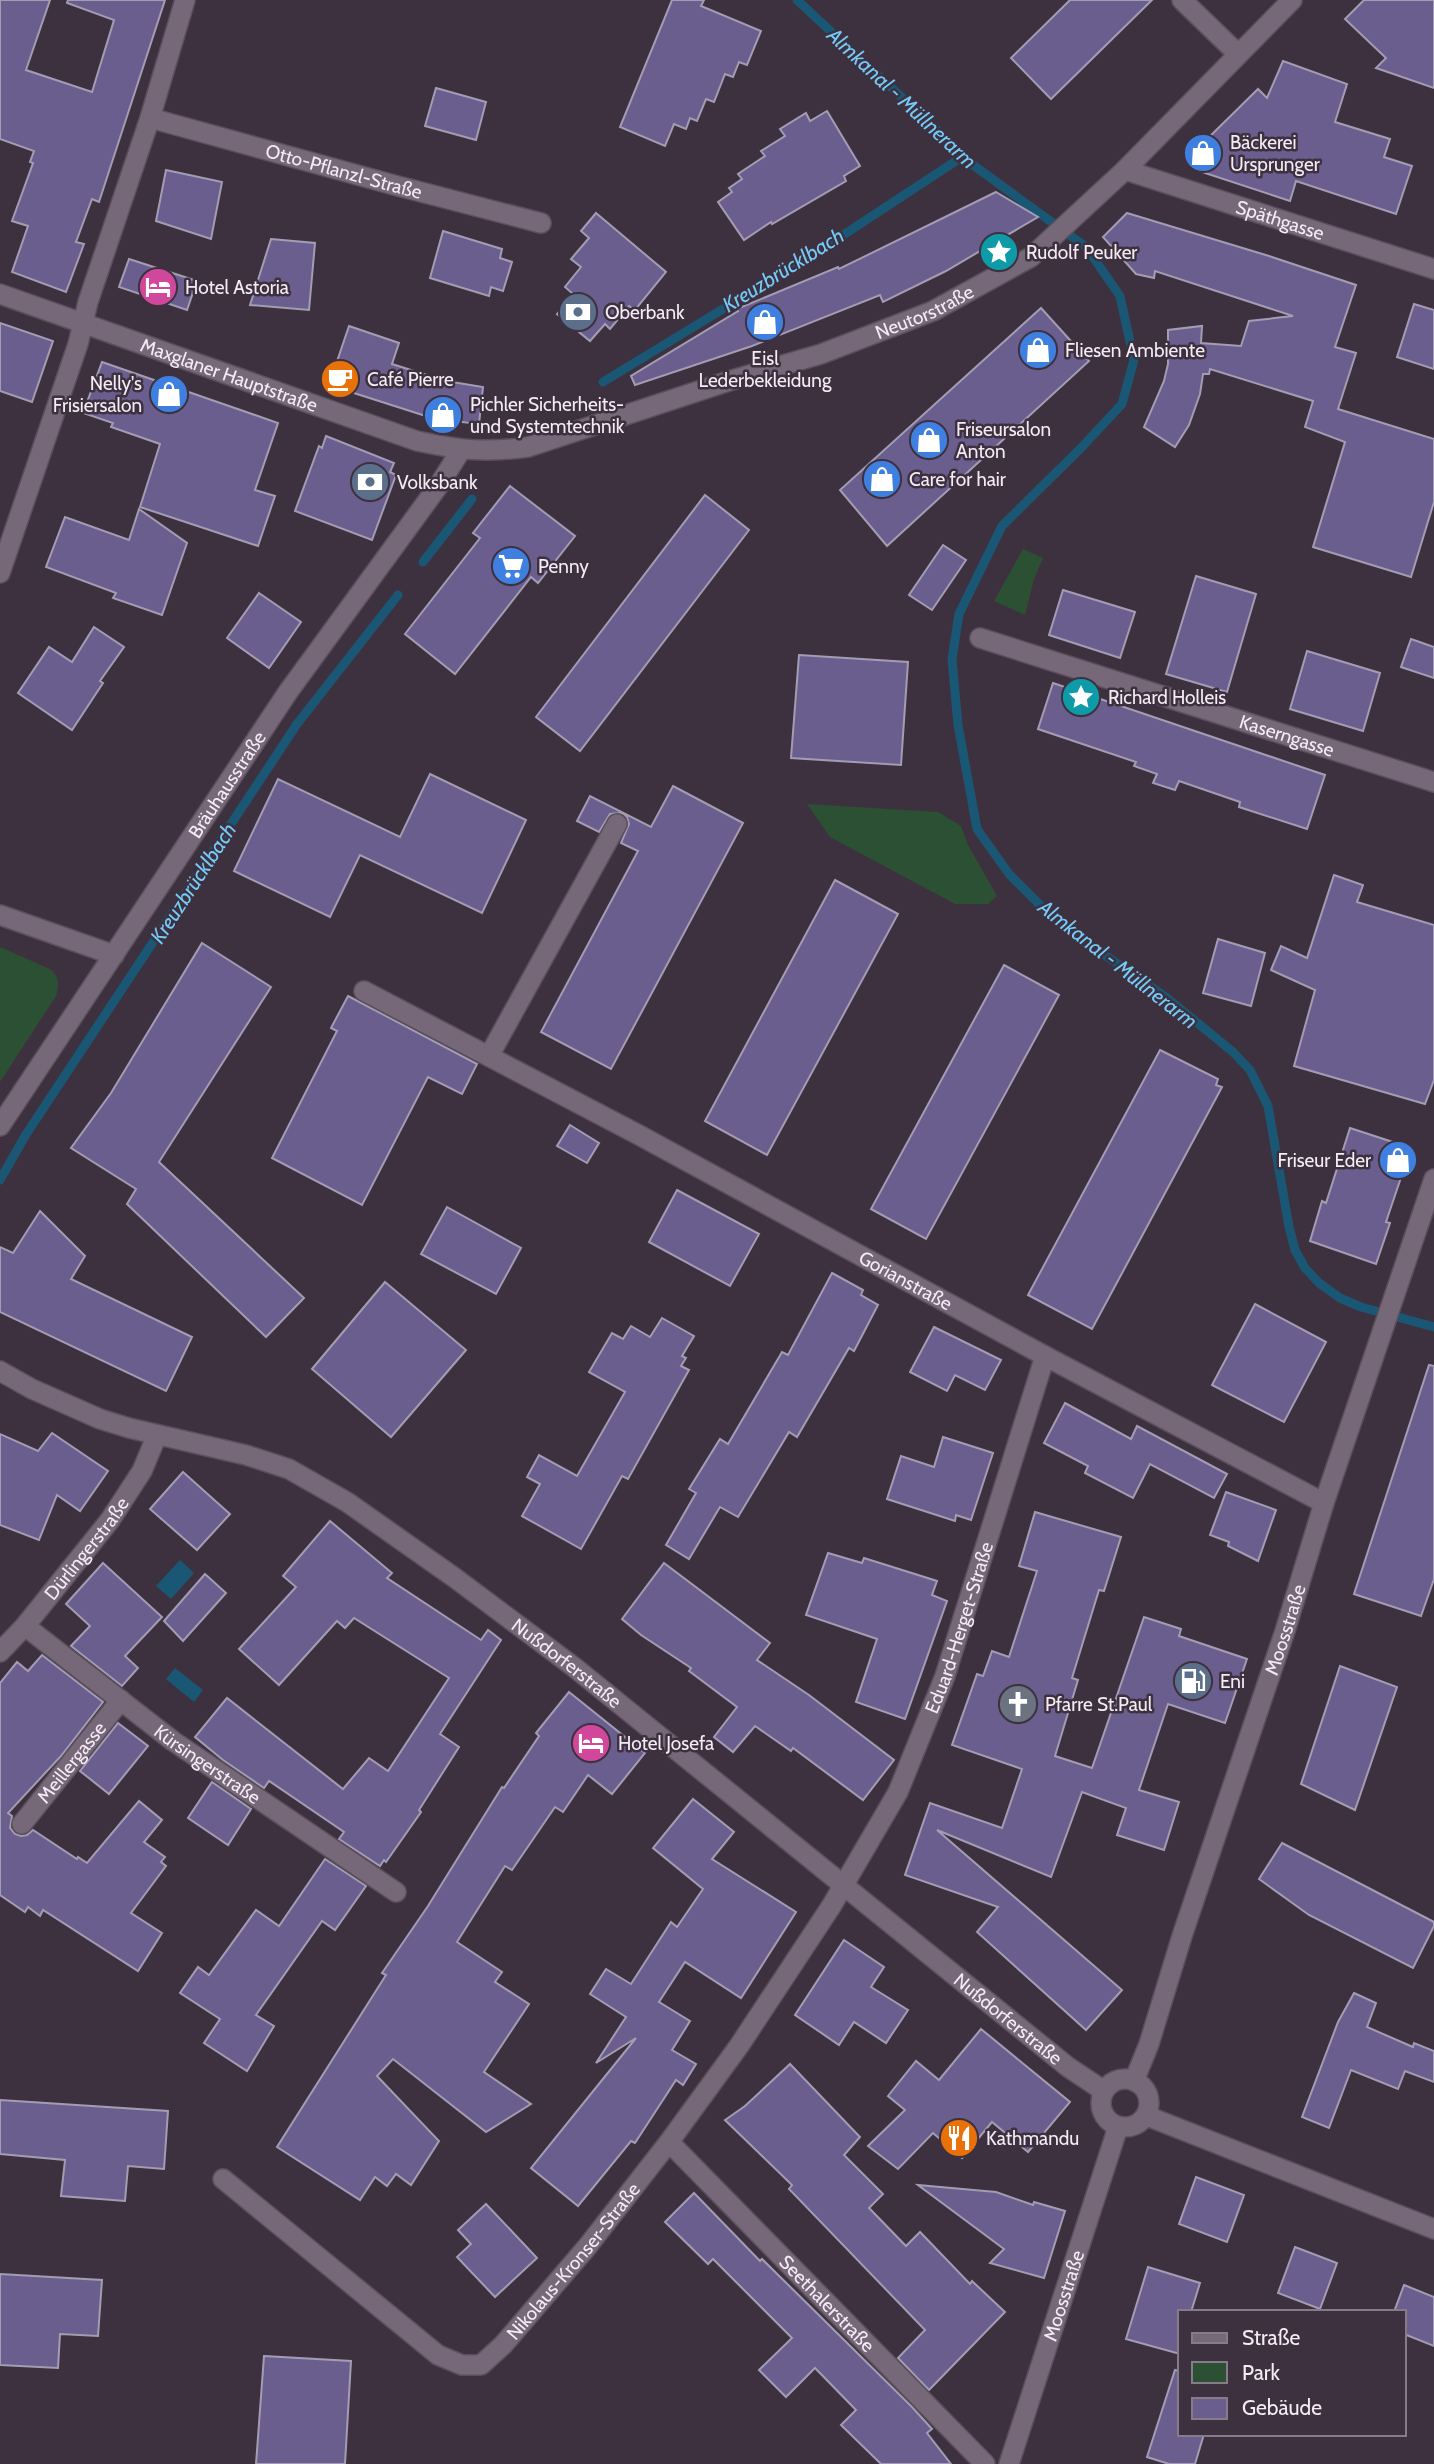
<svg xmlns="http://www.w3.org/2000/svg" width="1434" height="2464" font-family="Cabin,sans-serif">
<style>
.green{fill:#2b5034}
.water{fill:#1a5775}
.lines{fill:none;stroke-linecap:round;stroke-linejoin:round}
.stream{stroke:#1a5775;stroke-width:9}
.building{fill:#6a5e8f;stroke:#a29db3;stroke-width:2}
.minor-casing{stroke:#5b4f5c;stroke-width:22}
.tertiary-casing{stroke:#5b4f5c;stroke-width:22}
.minor{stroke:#776879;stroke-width:19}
.tertiary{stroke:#776879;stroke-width:19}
.labels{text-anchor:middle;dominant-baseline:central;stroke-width:5;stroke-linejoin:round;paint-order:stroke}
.poi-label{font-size:19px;fill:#f4ebf5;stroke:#3e313f;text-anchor:start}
.street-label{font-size:19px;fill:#f4ebf5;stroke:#3e313f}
.water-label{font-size:21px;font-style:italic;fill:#74cbfa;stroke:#3e313f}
</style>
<rect width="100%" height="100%" fill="#3e313f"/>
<g class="green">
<polygon points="1023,549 1043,558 1034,579 1025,615 994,601"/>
<polygon points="807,804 938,812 961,826 968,845 997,896 988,904 955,904 830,837"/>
<path d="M0,947L50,969C60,977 59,985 56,996L0,1082Z"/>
</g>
<g class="water">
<polygon points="180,1560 194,1573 171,1599 156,1586"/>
<polygon points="175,1668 203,1690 194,1702 166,1679"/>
</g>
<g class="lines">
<g class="stream">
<polyline points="797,0 952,144 962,157 1086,247 1120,296 1134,360 1122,404 1081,448 1002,526 959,614 952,659 958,725 977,829 1009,874 1057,922 1167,998 1233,1052 1250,1070 1268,1106 1289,1227 1295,1250 1305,1268 1319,1283 1340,1298 1361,1307 1434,1327"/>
<polyline points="603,382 825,247 962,157"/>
<polyline points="423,562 472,499"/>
<polyline points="0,1180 25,1136 297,724 398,595"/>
</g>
</g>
<g class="building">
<polygon points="0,0 50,0 26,70 92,92 114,20 67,3 68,0 165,0 99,202 92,199 76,242 84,244 66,292 12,272 28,226 12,221 33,163 30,162 34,151 0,139"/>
<polygon points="672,0 704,0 701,6 761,31 747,65 739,62 733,77 725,74 714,102 706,99 697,121 690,118 686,129 674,124 665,146 620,127"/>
<polygon points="1070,0 1152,0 1051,99 1011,58"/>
<polygon points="1364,0 1434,0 1434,88 1376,68 1386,58 1345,19"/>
<polygon points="1283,61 1347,84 1335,122 1390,139 1384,157 1412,166 1396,214 1296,181 1290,201 1196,170 1196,150 1258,89 1267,98"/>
<polygon points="436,88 486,102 476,140 425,126"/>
<polygon points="827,111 860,166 844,176 846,181 772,224 771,222 744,240 718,202 732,192 729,188 742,179 738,174 765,156 761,151 785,136 780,129 806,113 810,121"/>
<polygon points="166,170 222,182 211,239 156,221"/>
<polygon points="996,192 1038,217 946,271 883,302 880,295 752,346 635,385 631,376 738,311 737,309 838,267 839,269"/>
<polygon points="596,213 666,272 635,310 629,306 610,329 605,324 590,341 557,314 573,294 565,287 581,267 571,259 589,238 581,231"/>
<polygon points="1127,213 1269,256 1356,285 1335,347 1356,353 1338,409 1434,439 1434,502 1411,577 1313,547 1345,442 1305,427 1313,401 1210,369 1209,374 1203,374 1200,394 1189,425 1175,447 1144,427 1164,381 1168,364 1168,330 1202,326 1201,343 1241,346 1249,321 1293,316 1155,271 1154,278 1136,274 1103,237"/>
<polygon points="443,231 502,249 500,258 512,262 503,291 491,287 489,296 430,278"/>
<polygon points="271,239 315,243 309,310 250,305"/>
<polygon points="129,259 197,281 187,310 119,287"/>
<polygon points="1414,304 1434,310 1434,369 1397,357"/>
<polygon points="1041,308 1089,361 887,546 840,490"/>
<polygon points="0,323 53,341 32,402 0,391"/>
<polygon points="349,326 399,343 392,364 446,381 483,387 479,424 435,419 329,385"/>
<polygon points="102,362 278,423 255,490 275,496 258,546 140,507 160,444 111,427 113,423 83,413"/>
<polygon points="326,436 394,463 390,472 396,475 372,540 295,511 319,446 322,448"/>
<polygon points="510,486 575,536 538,583 531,577 455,674 405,634 480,538 473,533"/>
<polygon points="705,495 749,530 580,751 536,717"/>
<polygon points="139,509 187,543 162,615 113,598 116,593 46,567 65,517 129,540"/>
<polygon points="943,545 966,560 932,610 909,595"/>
<polygon points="1196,576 1256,594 1227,692 1166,674"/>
<polygon points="1063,590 1135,612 1120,658 1049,635"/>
<polygon points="259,593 301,622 269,668 227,638"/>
<polygon points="94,627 124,647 100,681 103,683 72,730 18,693 49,647 72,662"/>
<polygon points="1411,639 1434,647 1434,678 1401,667"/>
<polygon points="1307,651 1380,673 1363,731 1290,709"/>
<polygon points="799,655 908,662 901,765 791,758"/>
<polygon points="1053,683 1325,775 1307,829 1239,807 1240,802 1179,781 1175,790 1153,783 1157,774 1134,766 1136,762 1038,729"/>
<polygon points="430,774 526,820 482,913 360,855 330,917 234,871 278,779 400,837"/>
<polygon points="673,786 743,823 611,1069 541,1032 638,851 621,843 629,824 627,817 622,813 610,814 599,832 577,821 590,796 651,827"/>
<polygon points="1334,875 1363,885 1357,902 1434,925 1434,1080 1425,1104 1294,1066 1315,990 1271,970 1281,946 1307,958"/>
<polygon points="835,880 898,914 767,1155 705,1121"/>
<polygon points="1218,939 1265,953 1251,1006 1203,993"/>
<polygon points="202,943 271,987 159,1162 304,1298 266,1337 127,1204 136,1189 71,1148 111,1093"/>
<polygon points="1004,965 1059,995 926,1239 871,1209"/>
<polygon points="348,996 477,1064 462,1094 428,1077 362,1205 272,1158 337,1031 331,1028"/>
<polygon points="1160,1050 1218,1079 1216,1085 1222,1087 1092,1329 1028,1295"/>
<polygon points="570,1125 599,1143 587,1163 557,1146"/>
<polygon points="1350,1128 1411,1148 1386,1222 1390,1223 1376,1264 1310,1241 1322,1201 1326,1203"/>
<polygon points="677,1190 759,1234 730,1286 649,1242"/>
<polygon points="447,1207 521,1248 496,1294 421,1254"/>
<polygon points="40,1211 85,1256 71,1279 192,1337 166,1391 0,1312 0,1247 13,1253"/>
<polygon points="832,1273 863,1290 861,1295 878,1305 854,1351 849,1348 797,1437 789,1432 738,1517 720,1507 689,1559 666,1545 696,1493 689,1489 720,1439 728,1444 782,1352 788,1355"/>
<polygon points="385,1282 466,1350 391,1437 312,1369"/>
<polygon points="1255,1304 1326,1342 1284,1422 1212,1385"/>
<polygon points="662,1318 694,1336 682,1356 686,1358 681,1366 689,1370 628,1479 622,1476 581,1549 522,1516 540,1484 527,1477 539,1455 577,1476 625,1392 589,1372 612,1333 623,1339 631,1326 650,1337"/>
<polygon points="934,1327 1001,1360 985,1390 955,1375 947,1391 910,1372"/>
<polygon points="1429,1365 1434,1366 1434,1579 1421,1616 1354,1594"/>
<polygon points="1065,1403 1131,1439 1137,1426 1227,1474 1214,1498 1150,1464 1133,1498 1085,1473 1088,1466 1044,1443"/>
<polygon points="52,1433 108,1471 80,1511 57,1495 39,1540 0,1525 0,1434 38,1451"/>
<polygon points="943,1437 993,1453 971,1520 956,1515 955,1521 887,1499 901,1456 934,1467"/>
<polygon points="183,1472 230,1514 197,1550 150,1509"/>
<polygon points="1226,1492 1276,1510 1258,1561 1228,1546 1229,1542 1210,1535"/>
<polygon points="1035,1512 1121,1537 1104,1591 1099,1590 1072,1678 1078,1680 1055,1756 1092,1768 1144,1617 1181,1629 1179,1636 1247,1659 1225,1723 1168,1704 1139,1790 1179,1802 1164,1850 1117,1835 1126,1808 1082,1792 1051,1877 937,1830 1122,1990 1086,2030 977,1932 998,1907 905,1875 930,1803 1002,1828 1022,1769 952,1745 977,1674 983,1676 992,1651 1009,1657 1037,1571 1019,1566"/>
<polygon points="330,1521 392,1573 387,1578 481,1640 488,1630 501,1640 440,1734 459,1747 419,1810 421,1812 386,1862 384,1860 380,1866 339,1839 344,1832 269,1781 264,1788 223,1760 195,1737 227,1698 343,1789 369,1758 388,1771 449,1678 354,1618 345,1628 337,1621 279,1685 239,1649 296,1587 283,1576"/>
<polygon points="828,1553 862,1563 864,1558 937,1581 932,1595 947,1601 905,1719 856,1702 877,1639 806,1615"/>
<polygon points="103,1563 162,1617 125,1656 138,1668 122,1686 71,1646 90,1626 66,1604"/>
<polygon points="664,1563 770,1643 757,1660 809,1695 894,1760 863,1800 793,1748 791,1751 755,1726 733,1752 714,1737 737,1707 689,1671 691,1668 641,1635 622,1619"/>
<polygon points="205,1574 226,1593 183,1641 164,1621"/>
<polygon points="42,1655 103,1702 61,1756 8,1813 12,1816 10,1828 15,1834 21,1836 27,1835 33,1830 77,1859 78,1857 87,1863 139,1801 162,1820 144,1842 165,1857 161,1862 166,1866 131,1913 162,1933 138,1971 43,1910 40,1916 28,1907 25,1912 0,1895 0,1683 17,1662 28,1671"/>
<polygon points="1340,1666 1397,1687 1355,1810 1301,1784"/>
<polygon points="569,1692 645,1753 612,1794 588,1775 563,1812 555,1807 512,1870 505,1866 457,1942 502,1972 495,1982 529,2004 484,2072 531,2104 486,2132 393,2059 377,2076 439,2141 411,2185 396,2174 387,2186 375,2177 360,2200 277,2147 386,1975 382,1973 428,1906 502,1787 504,1788 539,1736 536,1733"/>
<polygon points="118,1723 148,1746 109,1794 80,1771"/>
<polygon points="212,1782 251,1809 228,1845 188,1818"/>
<polygon points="693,1799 734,1832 712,1859 796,1912 741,1998 685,1962 659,2002 690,2021 672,2050 696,2064 683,2085 676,2080 635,2143 631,2141 578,2206 531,2168 636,2038 596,2063 626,2017 590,1994 606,1969 631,1984 671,1922 677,1927 703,1889 653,1848"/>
<polygon points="1282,1843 1434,1922 1434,1926 1413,1968 1309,1915 1259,1879"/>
<polygon points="325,1859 366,1886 335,1930 322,1921 256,2015 274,2026 247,2071 204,2043 220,2019 180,1993 198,1967 209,1975 256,1910 279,1926"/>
<polygon points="844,1940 884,1967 871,1987 908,2010 886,2043 854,2022 839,2045 795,2015"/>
<polygon points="1354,1993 1376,2003 1367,2027 1413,2047 1414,2043 1434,2051 1434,2082 1405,2071 1398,2089 1351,2070 1329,2128 1302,2117 1338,2022"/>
<polygon points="981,2029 1070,2102 1028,2152 992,2122 962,2158 933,2133 898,2169 868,2146 905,2110 888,2096 916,2061 939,2080"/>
<polygon points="790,2064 860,2137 844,2155 883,2194 869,2208 906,2246 920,2232 970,2284 972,2281 1005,2312 929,2390 898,2358 925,2330 789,2189 792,2185 725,2120 745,2106"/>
<polygon points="0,2100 168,2111 164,2169 128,2166 125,2201 61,2196 65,2160 0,2154"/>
<polygon points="1196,2177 1244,2195 1227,2242 1179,2224"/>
<polygon points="918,2185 996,2192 1033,2205 1034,2202 1065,2211 1044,2278 990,2263 1004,2249"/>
<polygon points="694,2193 760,2261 762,2259 912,2407 932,2429 927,2433 951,2464 881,2464 841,2425 856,2410 815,2368 786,2397 759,2370 792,2338 713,2259 708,2264 665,2222"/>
<polygon points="486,2204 537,2258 495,2297 457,2257 471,2244 458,2230"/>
<polygon points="1295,2247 1337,2263 1320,2309 1278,2293"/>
<polygon points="1148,2267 1200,2283 1191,2312 1180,2312 1180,2354 1126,2339"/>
<polygon points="0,2274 102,2280 98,2336 60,2334 58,2368 0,2365"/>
<polygon points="1404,2285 1434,2297 1434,2346 1404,2334 1404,2312 1394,2312"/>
<polygon points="264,2356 351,2361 345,2464 256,2464"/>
<polygon points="1175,2370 1180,2371 1180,2434 1204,2434 1195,2464 1169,2464 1147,2457"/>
</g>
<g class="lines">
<g class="minor-casing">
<g id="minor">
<polyline points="1182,0 1238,54"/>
<path id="s1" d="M150,118L394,185L541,223"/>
<path id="s2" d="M1125,170L1434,269"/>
<polyline points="0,573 78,344 88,302 150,118 185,0"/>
<path id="s3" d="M980,638L1434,782"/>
<polyline points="0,915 114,955"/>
<path id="s4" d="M364,991L639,1135L1045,1356L1324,1503"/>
<polyline points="489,1056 617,824"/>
<path id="s5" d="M0,1126L288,692L439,485L461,450"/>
<path id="s6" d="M0,1371L32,1389L100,1419L129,1428L246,1455L289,1469L347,1502L455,1578L574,1667L1068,2067L1104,2091"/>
<path id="s7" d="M25,1626L173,1741L396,1892"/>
<path id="s8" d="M0,1652L25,1626L110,1520L142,1471L157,1435"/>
<path id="s9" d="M22,1824L121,1700"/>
<path id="s10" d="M669,2142L985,2464"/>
<path id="s11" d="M223,2179L438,2355L462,2365H481L503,2345L587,2247L669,2142L739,2046L832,1905L898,1792L945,1676L1045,1356"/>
</g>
</g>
<g class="tertiary-casing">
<g id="tertiary">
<path id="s12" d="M0,294L417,441C459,450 484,453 528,447L732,380L821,354L933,311L1031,257L1125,170L1292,0"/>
<circle cx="1125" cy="2103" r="24"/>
<path id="s13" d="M1134,2081L1149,2044L1182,1936L1285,1631L1324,1503L1434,1179"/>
<polyline points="1147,2116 1434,2229"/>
<path id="s14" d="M1009,2464L1118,2127"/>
</g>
</g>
<use href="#minor" class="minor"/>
<use href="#tertiary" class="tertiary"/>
</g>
<defs>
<g id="shop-disc" transform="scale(2.0125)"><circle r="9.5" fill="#3f7fe0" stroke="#3e313f"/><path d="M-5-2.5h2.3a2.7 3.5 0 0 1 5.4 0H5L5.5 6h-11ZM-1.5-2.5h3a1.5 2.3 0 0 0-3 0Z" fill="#fff"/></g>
<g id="sight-disc" transform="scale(2.0125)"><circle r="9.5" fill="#0f9aa8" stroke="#3e313f"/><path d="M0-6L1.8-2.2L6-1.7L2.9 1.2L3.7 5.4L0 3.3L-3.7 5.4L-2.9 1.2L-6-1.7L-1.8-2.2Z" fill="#fff"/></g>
<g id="hotel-disc" transform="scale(2.0125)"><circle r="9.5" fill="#d1479c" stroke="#3e313f"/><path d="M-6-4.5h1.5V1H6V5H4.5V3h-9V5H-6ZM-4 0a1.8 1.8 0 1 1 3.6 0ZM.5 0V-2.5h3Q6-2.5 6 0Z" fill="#fff"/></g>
<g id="bank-disc" transform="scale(2.0125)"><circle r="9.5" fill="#5c6f8a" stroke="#3e313f"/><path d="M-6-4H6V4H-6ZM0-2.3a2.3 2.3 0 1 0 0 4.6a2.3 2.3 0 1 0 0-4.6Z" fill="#fff"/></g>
<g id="cafe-disc" transform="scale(2.0125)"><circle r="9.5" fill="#e8710a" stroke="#3e313f"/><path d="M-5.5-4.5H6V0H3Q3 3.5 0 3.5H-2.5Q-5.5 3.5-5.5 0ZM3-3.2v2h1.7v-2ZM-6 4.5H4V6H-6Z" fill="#fff"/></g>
<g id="supermarket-disc" transform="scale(2.0125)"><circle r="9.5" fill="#3f7fe0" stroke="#3e313f"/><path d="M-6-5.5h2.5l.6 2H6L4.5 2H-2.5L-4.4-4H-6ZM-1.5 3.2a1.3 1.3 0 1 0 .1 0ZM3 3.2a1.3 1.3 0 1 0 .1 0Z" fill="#fff"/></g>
<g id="fuel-disc" transform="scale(2.0125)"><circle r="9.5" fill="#5c6f8a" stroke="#3e313f"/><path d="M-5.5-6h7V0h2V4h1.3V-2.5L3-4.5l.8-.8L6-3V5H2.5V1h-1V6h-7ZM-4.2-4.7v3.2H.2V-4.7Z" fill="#fff"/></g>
<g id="church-disc" transform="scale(2.0125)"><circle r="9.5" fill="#6b7280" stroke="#3e313f"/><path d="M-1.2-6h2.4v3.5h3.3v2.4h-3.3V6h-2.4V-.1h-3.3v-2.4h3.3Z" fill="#fff"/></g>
<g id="restaurant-disc" transform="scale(2.0125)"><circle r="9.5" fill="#e8710a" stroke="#3e313f"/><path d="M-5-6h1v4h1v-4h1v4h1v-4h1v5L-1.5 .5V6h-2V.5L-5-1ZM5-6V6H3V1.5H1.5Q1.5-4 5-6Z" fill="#fff"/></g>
</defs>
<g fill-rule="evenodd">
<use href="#shop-disc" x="1203" y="153"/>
<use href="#sight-disc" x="999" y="252"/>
<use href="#hotel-disc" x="158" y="287"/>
<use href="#bank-disc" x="578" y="312"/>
<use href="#shop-disc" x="765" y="322"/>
<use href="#shop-disc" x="1038" y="350"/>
<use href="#cafe-disc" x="340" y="379"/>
<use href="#shop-disc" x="169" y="394"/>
<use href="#shop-disc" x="443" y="415"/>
<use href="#shop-disc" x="929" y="440"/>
<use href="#shop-disc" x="882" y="479"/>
<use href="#bank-disc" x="370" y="482"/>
<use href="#supermarket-disc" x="511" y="566"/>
<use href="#sight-disc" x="1081" y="697"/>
<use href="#shop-disc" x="1398" y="1160"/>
<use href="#fuel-disc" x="1193" y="1681"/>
<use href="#church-disc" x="1018" y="1704"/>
<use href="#hotel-disc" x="591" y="1743"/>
<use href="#restaurant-disc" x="959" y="2138"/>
</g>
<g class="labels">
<g class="poi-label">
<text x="1230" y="142">Bäckerei<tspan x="1230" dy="22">Ursprunger</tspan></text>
<text x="1026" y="252">Rudolf Peuker</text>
<text x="185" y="287">Hotel Astoria</text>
<text x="605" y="312">Oberbank</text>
<text x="1065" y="350">Fliesen Ambiente</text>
<text x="765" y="358" text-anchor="middle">Eisl<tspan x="765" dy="22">Lederbekleidung</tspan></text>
<text x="367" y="379">Café Pierre</text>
<text x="142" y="383" text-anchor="end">Nelly's<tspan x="142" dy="22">Frisiersalon</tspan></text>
<text x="470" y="404">Pichler Sicherheits-<tspan x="470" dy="22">und Systemtechnik</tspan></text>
<text x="956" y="429">Friseursalon<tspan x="956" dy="22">Anton</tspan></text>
<text x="909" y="479">Care for hair</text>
<text x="397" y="482">Volksbank</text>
<text x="538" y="566">Penny</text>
<text x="1108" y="697">Richard Holleis</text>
<text x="1371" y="1160" text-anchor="end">Friseur Eder</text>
<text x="1220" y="1681">Eni</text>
<text x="1045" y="1704">Pfarre St.Paul</text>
<text x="618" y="1743">Hotel Josefa</text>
<text x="986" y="2138">Kathmandu</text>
</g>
<g class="street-label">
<text stroke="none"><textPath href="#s1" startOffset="201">Otto-Pflanzl-Straße</textPath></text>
<text stroke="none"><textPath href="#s2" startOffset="163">Späthgasse</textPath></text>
<text stroke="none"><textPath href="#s12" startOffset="973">Neutorstraße</textPath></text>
<text stroke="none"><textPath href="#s12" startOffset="243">Maxglaner Hauptstraße</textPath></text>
<text stroke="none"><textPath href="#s3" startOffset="322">Kaserngasse</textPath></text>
<text stroke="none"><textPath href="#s5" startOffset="410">Bräuhausstraße</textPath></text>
<text stroke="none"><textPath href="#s4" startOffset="614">Gorianstraße</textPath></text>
<text stroke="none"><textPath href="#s8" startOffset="135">Dürlingerstraße</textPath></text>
<text stroke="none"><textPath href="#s11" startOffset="1209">Eduard-Herget-Straße</textPath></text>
<text stroke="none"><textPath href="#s13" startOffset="476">Moosstraße</textPath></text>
<text stroke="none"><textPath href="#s6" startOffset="646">Nußdorferstraße</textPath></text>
<text stroke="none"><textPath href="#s9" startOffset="79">Meillergasse</textPath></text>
<text stroke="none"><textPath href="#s7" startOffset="229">Kürsingerstraße</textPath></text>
<text stroke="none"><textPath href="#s6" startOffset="1213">Nußdorferstraße</textPath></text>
<text stroke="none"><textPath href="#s11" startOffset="462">Nikolaus-Kronser-Straße</textPath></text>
<text stroke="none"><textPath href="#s14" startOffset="177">Moosstraße</textPath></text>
<text stroke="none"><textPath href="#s10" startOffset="226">Seethalerstraße</textPath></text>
</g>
<g class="water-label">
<text transform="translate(902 98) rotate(43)">Almkanal - Müllnerarm</text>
<text transform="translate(783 270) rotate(-32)">Kreuzbrücklbach</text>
<text transform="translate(193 883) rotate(-57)">Kreuzbrücklbach</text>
<text transform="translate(1118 964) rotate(38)">Almkanal - Müllnerarm</text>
</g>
</g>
<rect x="1178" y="2310" width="228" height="126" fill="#3e313f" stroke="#877b88" stroke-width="2"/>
<rect x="1192" y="2333" width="35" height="10" fill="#776879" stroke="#877b88" stroke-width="2"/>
<text x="1242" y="2345" font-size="21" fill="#f4ebf5">Straße</text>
<rect x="1192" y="2362" width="35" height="21" fill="#2b5034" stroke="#877b88" stroke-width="2"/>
<text x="1242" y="2380" font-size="21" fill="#f4ebf5">Park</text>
<rect x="1192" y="2398" width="35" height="21" fill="#6a5e8f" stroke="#877b88" stroke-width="2"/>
<text x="1242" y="2415" font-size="21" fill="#f4ebf5">Gebäude</text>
</svg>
